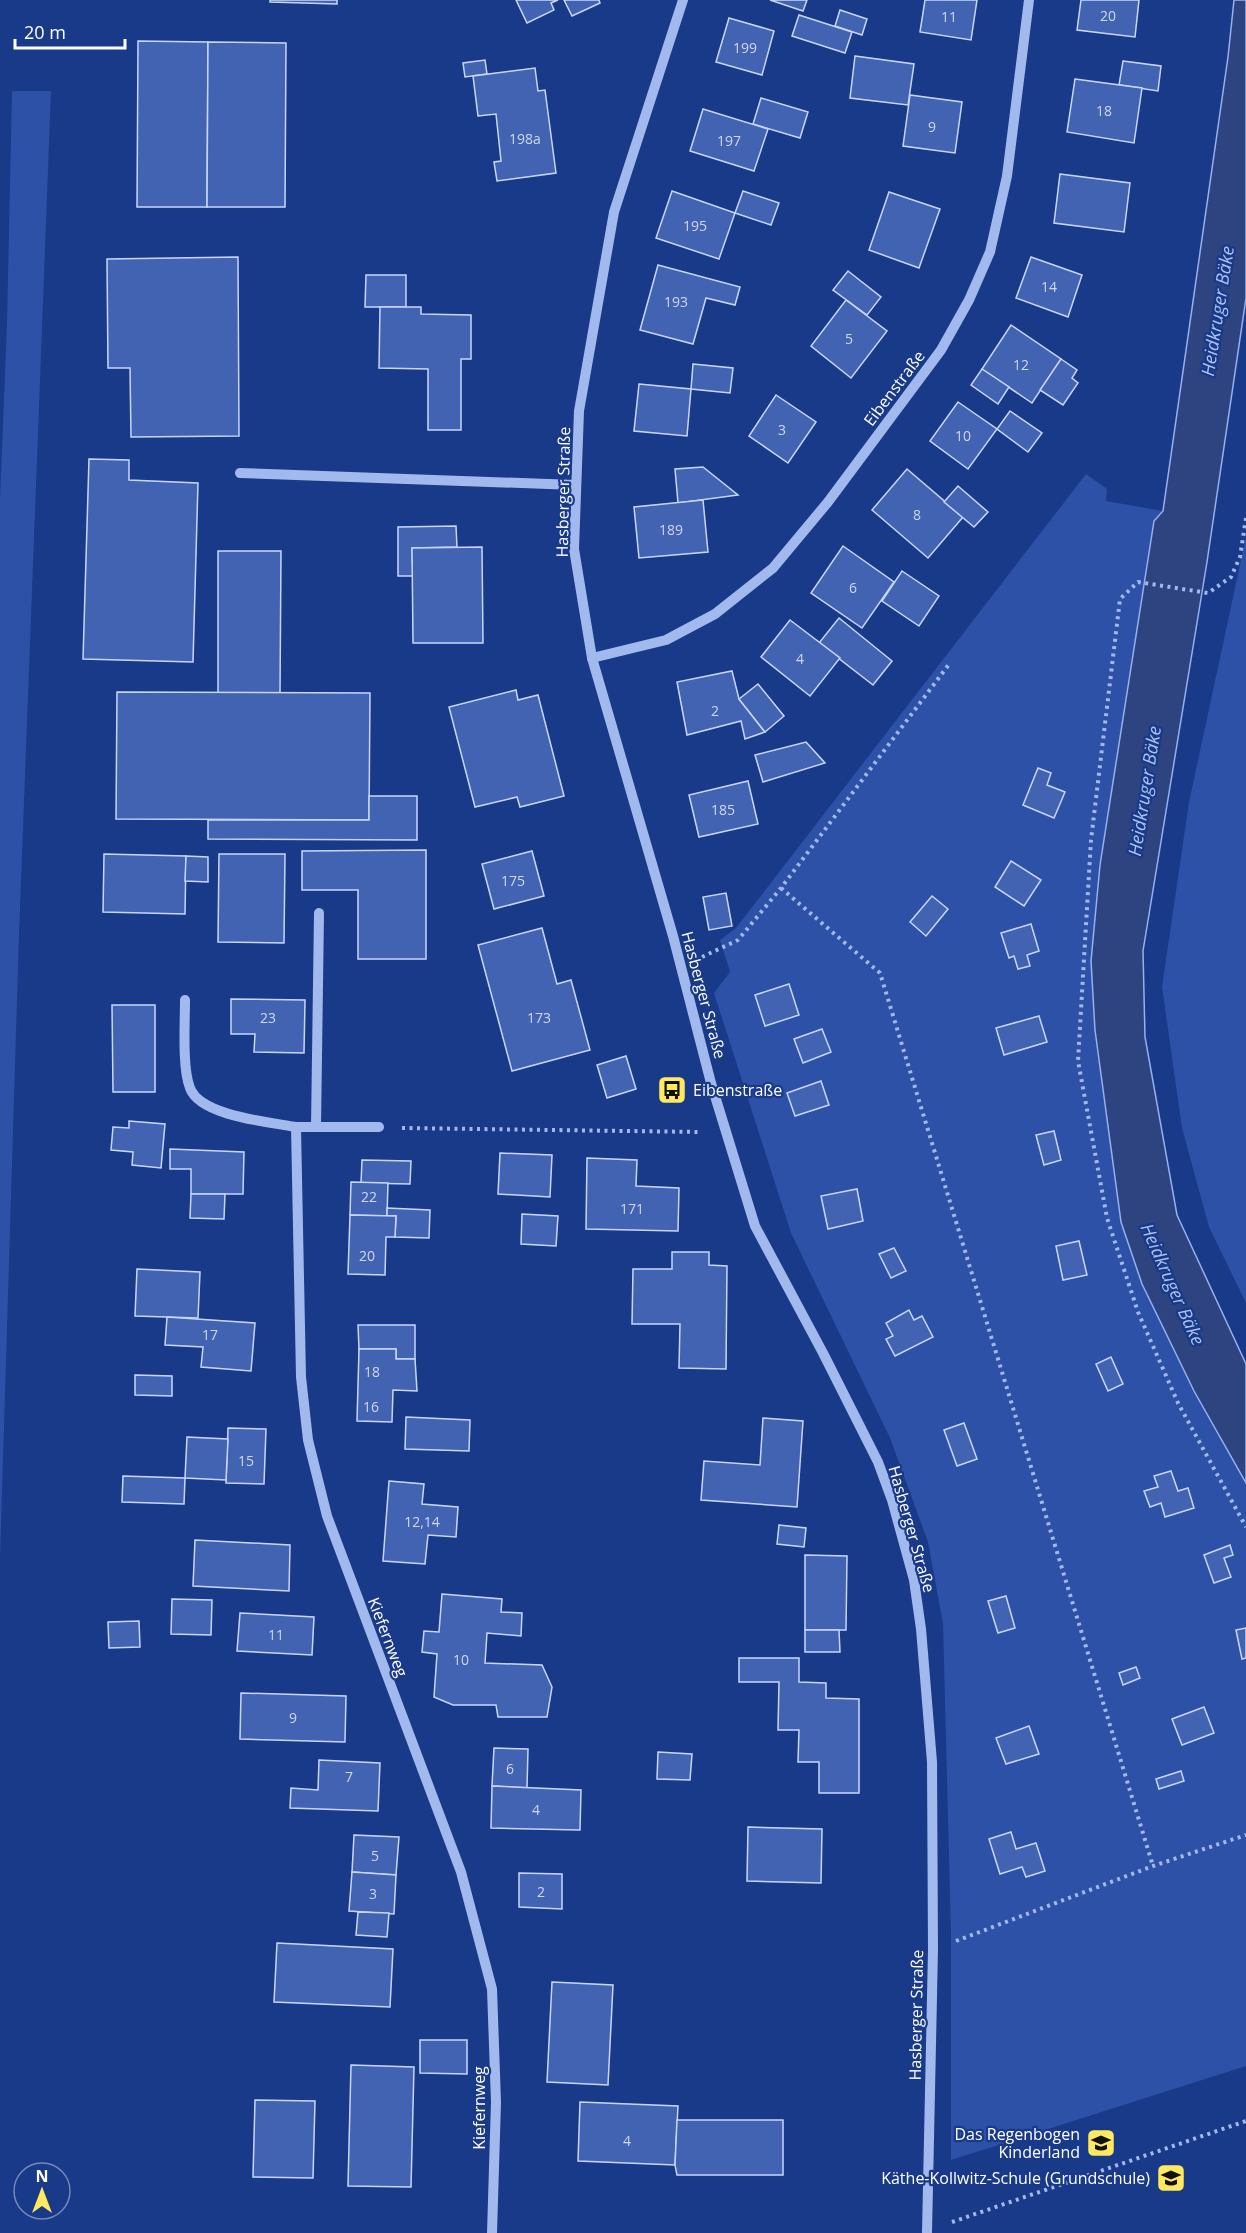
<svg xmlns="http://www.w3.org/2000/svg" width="1246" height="2233" font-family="'Open Sans',sans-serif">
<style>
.green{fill:#2c51a7}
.water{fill:#2d4480;stroke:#95b1ef;stroke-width:1.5}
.building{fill:#4262b2;stroke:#c8d7f9;stroke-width:1.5}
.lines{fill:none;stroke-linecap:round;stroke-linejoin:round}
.path{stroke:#a2b9ed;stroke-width:4;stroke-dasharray:3 4.5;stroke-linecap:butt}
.minor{stroke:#a2b9ed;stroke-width:10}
.labels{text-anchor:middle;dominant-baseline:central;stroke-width:4.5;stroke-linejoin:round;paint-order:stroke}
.number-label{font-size:14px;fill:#d0d8ec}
.street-label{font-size:16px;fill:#fff;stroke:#193989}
.poi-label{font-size:16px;fill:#fff;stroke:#193989;text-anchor:end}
.water-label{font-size:18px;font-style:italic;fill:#aec3f4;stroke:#193989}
</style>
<rect width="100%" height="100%" fill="#193989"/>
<g class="green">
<polygon points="12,91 51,91 19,934 0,1559 0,500 7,323"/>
<polygon points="1086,474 1107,489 1106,501 1163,511 1154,521 1100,865 1091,961 1095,1030 1121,1222 1142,1284 1194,1391 1246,1483 1246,2066 951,2160 951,1934 943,1624 928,1542 890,1438 791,1233 714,993 730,972 720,940 736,928"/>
<polygon points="1246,537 1246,1303 1209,1227 1182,1128 1162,987 1189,802"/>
</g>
<polygon class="water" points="1234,0 1246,0 1246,298 1207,562 1143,951 1145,1037 1177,1215 1246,1364 1246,1483 1194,1391 1142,1284 1121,1222 1095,1030 1091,961 1100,865 1154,521 1163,511 1228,57"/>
<g class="building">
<polygon points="270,0 337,0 337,4 270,2"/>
<polygon points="516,0 558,0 551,3 554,10 527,23"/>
<polygon points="564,0 599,0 600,3 572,16"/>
<polygon points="770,0 807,0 803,11"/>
<polygon points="925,0 977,0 971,40 920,32"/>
<polygon points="1081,0 1139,0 1135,37 1077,30"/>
<polygon points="840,10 867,19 862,35 835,26"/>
<polygon points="799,15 852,32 845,53 792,36"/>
<polygon points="729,18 774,31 762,75 716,62"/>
<polygon points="138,41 208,42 207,207 137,207"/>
<polygon points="208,42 286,43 285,207 207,207"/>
<polygon points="855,56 914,64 908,105 850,98"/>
<polygon points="485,60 487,74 465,77 463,63"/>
<polygon points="1123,61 1161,66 1158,91 1119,85"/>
<polygon points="535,68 538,91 545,90 556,173 497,181 494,162 501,161 496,114 478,116 473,76"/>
<polygon points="1075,79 1142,88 1134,143 1067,132"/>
<polygon points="910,95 962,102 955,153 903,146"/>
<polygon points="761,98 808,112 800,138 753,124"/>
<polygon points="703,109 768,129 754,171 690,151"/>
<polygon points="1060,174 1130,183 1124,232 1054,223"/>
<polygon points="672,191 735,213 719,259 656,238"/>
<polygon points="743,191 779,203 771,225 735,213"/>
<polygon points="889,192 940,209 919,268 869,250"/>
<polygon points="238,257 239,436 131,437 130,368 108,368 107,259"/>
<polygon points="1031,257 1082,275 1068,317 1016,298"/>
<polygon points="658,265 740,287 735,305 706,298 693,344 640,330"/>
<polygon points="848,271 881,297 867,315 833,290"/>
<polygon points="366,275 406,275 406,307 365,307"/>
<polygon points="846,300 887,331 851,378 811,346"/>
<polygon points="380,307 421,307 421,314 471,315 471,359 461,359 461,430 428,430 428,369 379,368"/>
<polygon points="1011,325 1061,359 1032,403 982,369"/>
<polygon points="1061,359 1077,370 1072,378 1078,383 1063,405 1040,390"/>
<polygon points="693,364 733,368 730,393 691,389"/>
<polygon points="982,369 1009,387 998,404 971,385"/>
<polygon points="639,384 691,389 687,436 634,431"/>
<polygon points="776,395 816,422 788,463 749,436"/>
<polygon points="958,402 997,429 968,469 930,441"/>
<polygon points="1010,411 1042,433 1028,452 997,429"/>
<polygon points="89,459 129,460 129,480 198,483 193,662 83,659"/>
<polygon points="703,467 738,495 678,503 675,469"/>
<polygon points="907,469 963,517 928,558 872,510"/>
<polygon points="958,486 988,512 974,527 944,502"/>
<polygon points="703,500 708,552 639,558 634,507"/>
<polygon points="456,526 457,547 412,548 413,576 398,576 398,527"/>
<polygon points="843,546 894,582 862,628 811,593"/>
<polygon points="482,547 483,643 413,643 412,548"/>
<polygon points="218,551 281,551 280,693 218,693"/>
<polygon points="902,571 939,596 919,626 882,601"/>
<polygon points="839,618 892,661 873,685 819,643"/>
<polygon points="790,620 840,658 810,696 761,657"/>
<polygon points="732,671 739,699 765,732 745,739 741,721 687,735 677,682"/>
<polygon points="758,684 784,716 765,732 739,699"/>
<polygon points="516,690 518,700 538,695 564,796 520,807 517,797 475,807 449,707"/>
<polygon points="117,692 370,693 369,820 116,819"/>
<polygon points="806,742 825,763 763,782 755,755"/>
<polygon points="1038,768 1051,773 1047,785 1065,792 1054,818 1023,805"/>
<polygon points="748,781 758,824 699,837 689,795"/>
<polygon points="369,796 417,796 417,840 208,839 208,820 369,820"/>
<polygon points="426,850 426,959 358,959 358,890 302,890 302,851"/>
<polygon points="532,851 544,896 494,909 482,864"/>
<polygon points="104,854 186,856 185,914 103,912"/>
<polygon points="219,854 285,854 284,943 218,942"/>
<polygon points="186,856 208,857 208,882 185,881"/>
<polygon points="1011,861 1041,880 1024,906 995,887"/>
<polygon points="726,893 732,926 709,930 703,897"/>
<polygon points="932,896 948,909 926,936 910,922"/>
<polygon points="1031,924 1039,951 1027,955 1030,966 1018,969 1014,956 1009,958 1001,933"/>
<polygon points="542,928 557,984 571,980 590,1050 512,1071 478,945"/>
<polygon points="789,984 799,1015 765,1026 755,995"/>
<polygon points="231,999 305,1000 304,1053 254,1052 255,1034 231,1034"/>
<polygon points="112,1005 155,1005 155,1092 113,1092"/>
<polygon points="1039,1016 1047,1042 1004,1055 996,1028"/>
<polygon points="822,1029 831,1052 803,1063 794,1039"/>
<polygon points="626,1056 636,1089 607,1098 597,1065"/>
<polygon points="821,1081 829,1105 795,1116 787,1093"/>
<polygon points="129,1121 165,1124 161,1168 132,1165 133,1152 111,1150 113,1127 129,1128"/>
<polygon points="1054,1131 1061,1160 1044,1165 1036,1135"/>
<polygon points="170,1149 244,1152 243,1194 191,1194 191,1169 170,1169"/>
<polygon points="500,1153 552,1155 550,1197 498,1194"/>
<polygon points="587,1158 637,1160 636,1186 679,1188 678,1231 586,1229"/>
<polygon points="362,1160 411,1161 410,1184 361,1183"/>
<polygon points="351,1182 388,1183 387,1216 350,1215"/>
<polygon points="857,1189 863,1221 828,1229 821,1196"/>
<polygon points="191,1194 225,1194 224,1219 190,1218"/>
<polygon points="387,1208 430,1210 429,1238 395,1237 396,1216 387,1216"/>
<polygon points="522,1214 558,1216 556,1246 521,1244"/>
<polygon points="350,1215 396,1216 395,1237 386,1237 385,1275 348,1274"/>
<polygon points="1079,1241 1087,1275 1063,1280 1056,1246"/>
<polygon points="894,1248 906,1271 891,1278 879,1254"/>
<polygon points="672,1252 709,1252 709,1265 727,1266 726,1369 679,1368 680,1324 632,1324 633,1269 672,1269"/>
<polygon points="137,1269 200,1272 198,1318 135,1316"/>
<polygon points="909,1310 914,1320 922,1316 933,1337 895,1356 886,1339 893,1336 886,1323"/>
<polygon points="167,1317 255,1323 251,1371 201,1367 203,1347 165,1345"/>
<polygon points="358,1325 415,1325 415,1359 396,1359 396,1349 359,1349"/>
<polygon points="359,1349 396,1349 396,1359 415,1359 417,1391 393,1390 392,1422 357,1421"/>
<polygon points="1111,1357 1123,1384 1108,1391 1096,1364"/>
<polygon points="135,1375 172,1376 172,1396 135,1395"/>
<polygon points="406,1417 470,1420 469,1451 405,1449"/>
<polygon points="763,1418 803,1421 797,1507 701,1500 704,1461 760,1465"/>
<polygon points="964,1423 977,1459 957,1466 944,1430"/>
<polygon points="228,1428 266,1429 264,1484 226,1483"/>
<polygon points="187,1437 228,1439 226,1480 185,1478"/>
<polygon points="1171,1471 1178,1491 1188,1488 1194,1508 1165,1517 1161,1503 1150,1507 1144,1491 1158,1487 1154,1476"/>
<polygon points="123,1476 185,1478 184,1504 122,1502"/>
<polygon points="389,1481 424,1484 422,1504 458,1507 456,1537 428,1535 425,1564 383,1561"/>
<polygon points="779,1525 806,1528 804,1547 777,1544"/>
<polygon points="195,1540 290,1545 289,1591 193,1586"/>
<polygon points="1230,1545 1233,1555 1224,1558 1231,1577 1214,1583 1204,1555"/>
<polygon points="805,1555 847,1556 846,1630 805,1630"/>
<polygon points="442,1594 502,1599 501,1612 522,1613 521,1636 487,1633 485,1663 542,1665 552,1687 547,1717 498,1717 496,1705 453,1705 434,1697 437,1654 422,1652 424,1631 439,1632"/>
<polygon points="1006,1596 1015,1628 998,1633 988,1601"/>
<polygon points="172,1599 212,1600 211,1635 171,1634"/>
<polygon points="240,1613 314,1617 312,1655 237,1651"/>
<polygon points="139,1621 140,1647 109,1648 108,1622"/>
<polygon points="1246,1628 1246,1658 1242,1659 1236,1630"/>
<polygon points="805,1630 839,1630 840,1652 805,1652"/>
<polygon points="739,1658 799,1658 799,1682 826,1683 826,1698 859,1699 859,1793 819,1793 819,1762 798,1762 799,1730 778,1730 779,1682 739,1682"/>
<polygon points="1136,1667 1140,1678 1123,1685 1119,1673"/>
<polygon points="241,1693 346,1696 345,1742 240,1739"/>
<polygon points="1204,1707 1214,1733 1182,1745 1172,1719"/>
<polygon points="1029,1726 1039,1754 1006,1764 996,1738"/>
<polygon points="494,1748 528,1749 527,1788 492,1786"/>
<polygon points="658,1752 692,1754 690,1780 657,1779"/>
<polygon points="319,1760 380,1763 378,1811 290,1808 291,1788 318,1790"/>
<polygon points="1181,1771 1184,1781 1159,1789 1156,1779"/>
<polygon points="492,1786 581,1790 580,1830 491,1828"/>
<polygon points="748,1827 822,1829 821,1883 747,1881"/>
<polygon points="1011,1832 1016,1849 1036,1843 1045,1871 1026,1877 1022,1867 1000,1874 989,1839"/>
<polygon points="354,1835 399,1837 396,1875 352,1872"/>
<polygon points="352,1872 396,1875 394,1914 349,1911"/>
<polygon points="519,1873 562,1874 562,1909 519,1907"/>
<polygon points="358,1912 389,1913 387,1937 356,1935"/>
<polygon points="277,1943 393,1949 390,2007 274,2002"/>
<polygon points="552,1982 613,1985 608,2085 547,2082"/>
<polygon points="420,2040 467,2040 467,2074 420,2073"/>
<polygon points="351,2065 414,2067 411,2187 348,2186"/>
<polygon points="255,2100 315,2101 313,2178 253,2177"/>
<polygon points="580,2102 678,2106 675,2165 578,2161"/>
<polygon points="677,2120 783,2120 783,2175 677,2175 675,2165"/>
</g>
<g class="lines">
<g class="path">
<polyline points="1246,518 1240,557 1231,577 1208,593 1138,582 1120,599 1091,840 1078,1061 1107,1218 1138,1312 1178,1403 1246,1527"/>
<polyline points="781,888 880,973 1153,1866"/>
<polyline points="702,957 738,940 781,888 950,663"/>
<polyline points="402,1128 701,1132"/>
<polyline points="956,1941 1153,1866 1246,1835"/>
<polyline points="952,2222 1246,2121"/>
</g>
<g class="minor">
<polyline points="683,0 614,212 579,411 574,549 592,658 673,936 711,1083 755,1226 823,1353 878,1462 892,1500 914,1580 921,1629 932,1762 933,1949 927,2233"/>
<polyline points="240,473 576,485"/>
<polyline points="592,658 666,640 715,614 773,568 828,502 941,350 969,300 990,252 1007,176 1029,0"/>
<path d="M185,1000C185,1023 182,1068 190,1088C200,1116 269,1122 296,1127"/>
<polyline points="316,1127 319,913"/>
<polyline points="379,1127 296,1127 301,1377 308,1440 327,1516 461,1872 492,1989 496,2102 492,2233"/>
</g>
</g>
<defs>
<g id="bus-square" transform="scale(1.5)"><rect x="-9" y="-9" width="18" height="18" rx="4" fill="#ffe95e" stroke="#193989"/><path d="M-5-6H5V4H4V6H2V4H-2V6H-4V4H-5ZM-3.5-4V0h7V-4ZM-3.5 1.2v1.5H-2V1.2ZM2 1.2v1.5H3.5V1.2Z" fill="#111"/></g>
<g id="school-square" transform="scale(1.5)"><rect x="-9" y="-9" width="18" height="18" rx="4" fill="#ffe95e" stroke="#193989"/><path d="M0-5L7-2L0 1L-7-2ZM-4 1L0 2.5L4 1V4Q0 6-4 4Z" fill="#111"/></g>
</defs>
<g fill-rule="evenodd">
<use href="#bus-square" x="672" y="1090"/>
<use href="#school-square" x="1101" y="2143"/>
<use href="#school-square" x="1171" y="2178"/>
</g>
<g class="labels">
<g class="number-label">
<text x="1108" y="15">20</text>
<text x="949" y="16">11</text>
<text x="745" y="47">199</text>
<text x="1104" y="110">18</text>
<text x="932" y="126">9</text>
<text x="525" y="138">198a</text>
<text x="729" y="140">197</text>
<text x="695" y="225">195</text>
<text x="1049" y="286">14</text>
<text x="676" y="301">193</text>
<text x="849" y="338">5</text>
<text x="1021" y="364">12</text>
<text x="782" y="429">3</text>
<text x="963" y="435">10</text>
<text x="917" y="514">8</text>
<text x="671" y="529">189</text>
<text x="853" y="587">6</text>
<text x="800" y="658">4</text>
<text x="715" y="710">2</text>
<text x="723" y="809">185</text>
<text x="513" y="880">175</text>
<text x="268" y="1017">23</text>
<text x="539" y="1017">173</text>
<text x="369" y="1196">22</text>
<text x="632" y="1208">171</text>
<text x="367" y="1255">20</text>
<text x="210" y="1334">17</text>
<text x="372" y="1371">18</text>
<text x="371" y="1406">16</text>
<text x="246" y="1460">15</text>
<text x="422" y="1521">12,14</text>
<text x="276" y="1634">11</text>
<text x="461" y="1659">10</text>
<text x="293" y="1717">9</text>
<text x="510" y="1768">6</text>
<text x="349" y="1776">7</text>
<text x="536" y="1809">4</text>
<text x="375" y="1855">5</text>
<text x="541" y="1891">2</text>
<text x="373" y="1893">3</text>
<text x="627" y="2140">4</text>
</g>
<g class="street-label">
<text transform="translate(894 388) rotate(-53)">Eibenstraße</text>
<text transform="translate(563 492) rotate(-89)">Hasberger Straße</text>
<text transform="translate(704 995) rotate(75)">Hasberger Straße</text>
<text transform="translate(912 1529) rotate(74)">Hasberger Straße</text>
<text transform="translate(388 1637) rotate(69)">Kiefernweg</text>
<text transform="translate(916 2015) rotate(-89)">Hasberger Straße</text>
<text transform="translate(479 2108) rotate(-90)">Kiefernweg</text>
</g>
<g class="poi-label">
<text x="693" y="1090" text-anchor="start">Eibenstraße</text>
<text x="1080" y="2134">Das Regenbogen<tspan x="1080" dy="18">Kinderland</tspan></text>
<text x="1150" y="2178">Käthe-Kollwitz-Schule (Grundschule)</text>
</g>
<g class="water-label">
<text transform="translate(1217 311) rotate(-81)">Heidkruger Bäke</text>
<text transform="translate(1144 791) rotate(-81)">Heidkruger Bäke</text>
<text transform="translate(1173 1284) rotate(66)">Heidkruger Bäke</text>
</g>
</g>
<g transform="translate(42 2191)"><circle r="28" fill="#193989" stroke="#7588b8" stroke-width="1.5"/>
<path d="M0-4.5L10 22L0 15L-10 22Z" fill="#ffe95e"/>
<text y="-9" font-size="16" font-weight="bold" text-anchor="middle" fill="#ffffff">N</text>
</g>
<path d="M15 39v9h110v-9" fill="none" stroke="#ffffff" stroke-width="3"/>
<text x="24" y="39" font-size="18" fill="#ffffff" stroke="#193989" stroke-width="4.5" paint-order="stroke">20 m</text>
</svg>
